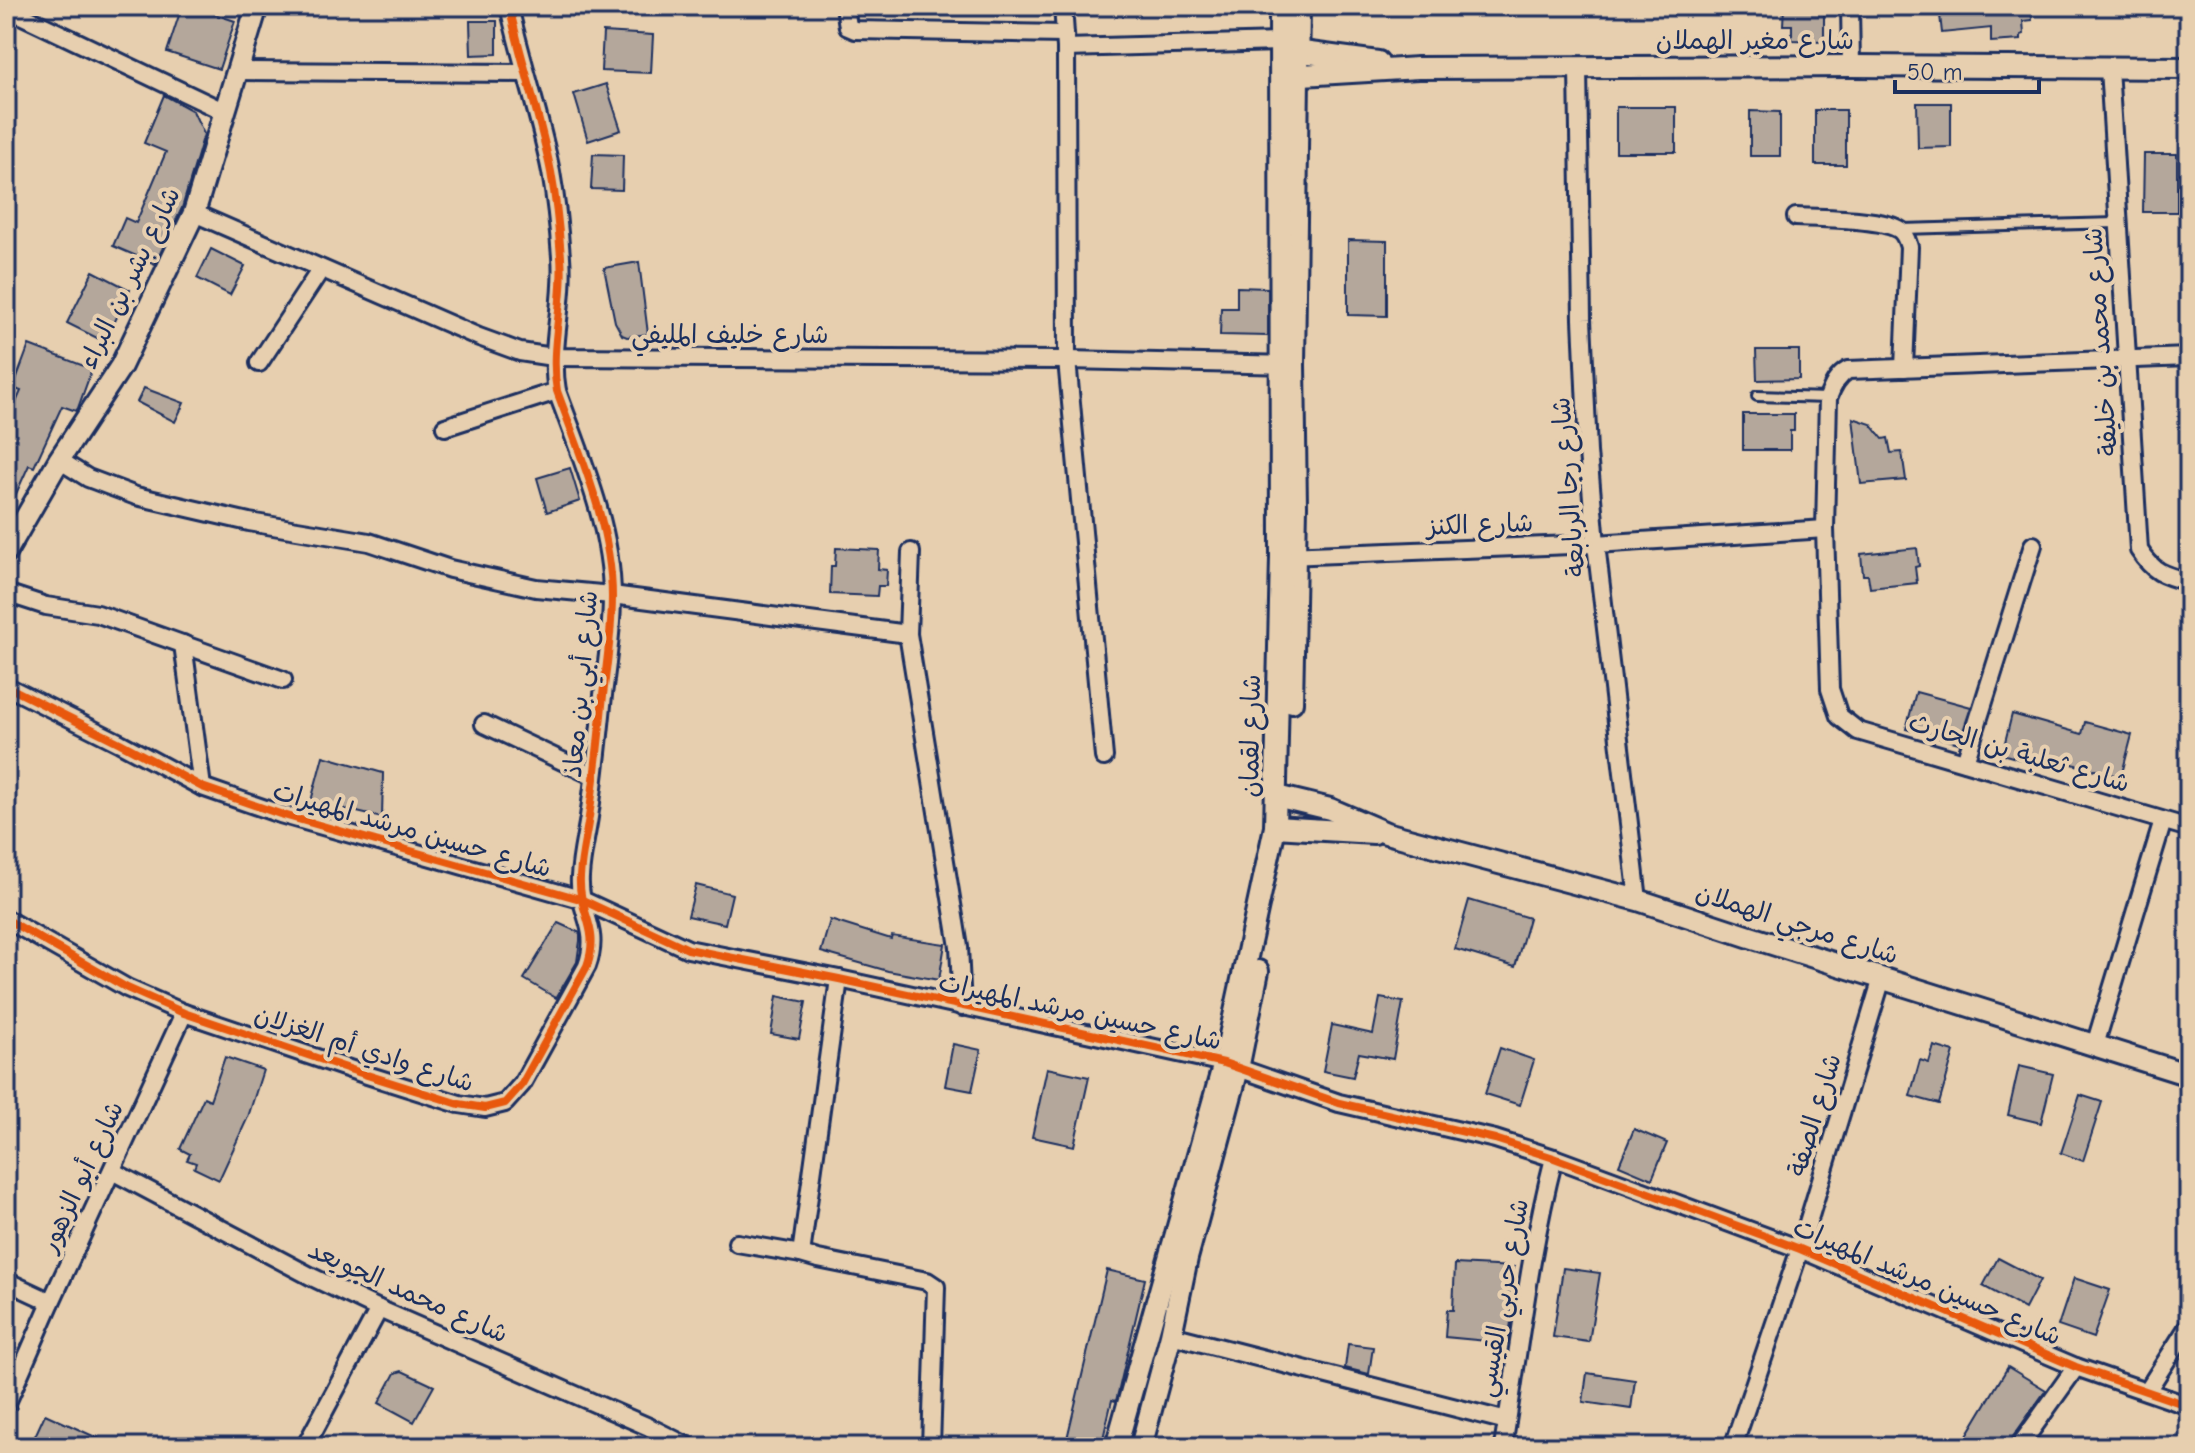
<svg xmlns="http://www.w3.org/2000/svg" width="2195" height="1453" font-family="'Comic Neue','Playpen Sans Arabic',sans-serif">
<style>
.building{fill:#b4a79b;stroke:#1b2f5e;stroke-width:2}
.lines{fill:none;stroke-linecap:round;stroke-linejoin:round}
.service-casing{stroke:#1b2f5e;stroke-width:14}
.minor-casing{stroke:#1b2f5e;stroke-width:22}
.tertiary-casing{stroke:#1b2f5e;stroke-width:26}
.service{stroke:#e7cfaf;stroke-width:8}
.minor{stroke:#e7cfaf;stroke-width:16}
.tertiary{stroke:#e7cfaf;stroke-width:20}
.cycleway-casing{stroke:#e7cfaf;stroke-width:13}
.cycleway{stroke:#e8590c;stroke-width:8}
.labels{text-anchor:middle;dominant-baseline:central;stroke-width:8;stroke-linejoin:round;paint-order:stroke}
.street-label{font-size:26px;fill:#1b2f5e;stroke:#e7cfaf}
</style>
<rect width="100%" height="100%" fill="#e7cfaf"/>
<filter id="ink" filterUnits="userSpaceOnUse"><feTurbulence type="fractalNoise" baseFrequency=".0125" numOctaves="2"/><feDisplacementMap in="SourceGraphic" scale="16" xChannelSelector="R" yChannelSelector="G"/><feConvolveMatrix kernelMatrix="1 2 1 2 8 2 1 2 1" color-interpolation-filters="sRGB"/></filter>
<g filter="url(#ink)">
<g class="building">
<polygon points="182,6 190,6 235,21 219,69 167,52"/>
<polygon points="1784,6 1824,6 1824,41 1792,40 1792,25 1783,25"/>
<polygon points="1939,6 2031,6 2032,20 2023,21 2024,34 2021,35 2021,40 1991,42 1991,28 1942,33"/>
<polygon points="470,21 497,21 497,54 471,55"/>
<polygon points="603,32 653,35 651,73 601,71"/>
<polygon points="606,84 621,130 588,141 574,94"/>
<polygon points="164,95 193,111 204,134 182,208 155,264 113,246 125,218 136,223 166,152 144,143"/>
<polygon points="1917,103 1951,103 1951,147 1918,148"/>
<rect x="1616" y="107" width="60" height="45"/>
<rect x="1815" y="110" width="31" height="55"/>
<polygon points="1750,111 1780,112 1780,156 1750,156"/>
<polygon points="593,154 623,155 622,190 591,189"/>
<polygon points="2144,154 2177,154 2177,212 2143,212"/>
<polygon points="1348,240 1387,241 1387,316 1348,315"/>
<polygon points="211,249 245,266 230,295 197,278"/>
<polygon points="639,262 648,334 627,337 622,335 615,322 604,268"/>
<polygon points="93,271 130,290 105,342 67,323"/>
<polygon points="1237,287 1268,288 1268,336 1220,335 1221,308 1237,308"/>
<polygon points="29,345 92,369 78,408 76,411 62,406 34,467 29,465 6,516 6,425 21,391 13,388"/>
<polygon points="1756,350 1799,350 1799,379 1757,380"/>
<polygon points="144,388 184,403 175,422 137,402"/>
<polygon points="1743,414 1794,414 1794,431 1790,431 1790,450 1743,450"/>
<polygon points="1853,418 1871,424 1883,439 1888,438 1891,453 1902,452 1906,480 1861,484"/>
<polygon points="570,468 580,501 547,512 537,478"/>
<polygon points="836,548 879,550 878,569 887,570 886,586 878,586 877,596 830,594 831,566 835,566"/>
<polygon points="1917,548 1919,566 1915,567 1917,583 1870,588 1868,575 1863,575 1861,554"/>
<polygon points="1916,692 1971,707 1959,743 1906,729"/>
<polygon points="2012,714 2082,734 2085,722 2132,735 2121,777 2061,761 2058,770 2002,754"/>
<polygon points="323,756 383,773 382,818 311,801"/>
<polygon points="696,885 732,894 725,924 688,916"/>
<polygon points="1469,900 1529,918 1515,967 1455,949"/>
<polygon points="830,920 891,939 892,936 945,944 939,980 888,971 821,952"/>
<polygon points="558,923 580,933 580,941 577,962 556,998 524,979"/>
<polygon points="777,996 806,1002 799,1039 771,1034"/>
<polygon points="1380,998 1403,1002 1393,1059 1359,1053 1353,1077 1323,1071 1332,1025 1373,1034"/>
<polygon points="953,1044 981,1050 972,1091 945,1086"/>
<polygon points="1934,1046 1954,1052 1939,1104 1910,1096 1920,1060 1929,1063"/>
<polygon points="1500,1048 1534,1060 1520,1105 1485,1094"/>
<polygon points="225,1057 263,1070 248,1117 219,1180 194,1168 196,1163 187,1160 190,1154 180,1149 204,1097 210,1100"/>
<polygon points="2019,1066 2053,1074 2041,1123 2008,1115"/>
<polygon points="1047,1068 1089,1077 1074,1146 1032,1137"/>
<polygon points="2080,1095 2102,1102 2083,1161 2061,1153"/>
<polygon points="1634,1129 1667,1143 1652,1179 1619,1165"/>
<polygon points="1998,1258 2040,1280 2025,1309 1983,1286"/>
<polygon points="1455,1264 1514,1267 1512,1315 1508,1343 1445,1337 1447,1310 1453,1310"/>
<polygon points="1563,1268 1600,1273 1589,1342 1553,1337"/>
<polygon points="1107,1270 1145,1279 1119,1389 1116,1401 1112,1400 1101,1447 1065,1447"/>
<polygon points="2074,1278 2110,1290 2093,1338 2058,1326"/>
<polygon points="1348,1344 1373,1347 1369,1374 1345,1368"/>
<polygon points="2008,1367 2046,1390 2010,1441 2008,1447 1960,1447"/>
<polygon points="402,1371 434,1386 414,1422 379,1403 395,1373"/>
<polygon points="1587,1373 1635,1380 1631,1409 1583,1402"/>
<polygon points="45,1414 117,1447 30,1447"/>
</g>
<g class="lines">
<g class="service-casing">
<g id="service">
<polyline points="1902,229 2117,223"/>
<polyline points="1757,396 1828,398"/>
</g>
</g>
<g class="minor-casing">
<g id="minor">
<polyline points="845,6 848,27 855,30 1064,34"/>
<polyline points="1063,6 1066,48 1067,360 1104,757"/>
<polyline points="1850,6 1851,66"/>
<polyline points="6,8 225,112"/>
<polyline points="1066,48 1280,42"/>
<path d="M2109,68L2139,550C2154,573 2163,575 2189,582"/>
<polyline points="1578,69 1582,319 1588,452 1596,544 1638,900"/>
<polyline points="238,71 525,73"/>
<polyline points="194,213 479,337 520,352 553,357 1067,360 1293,365"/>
<path d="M1796,217C1819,218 1884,218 1900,230C1906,235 1907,241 1909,247L1904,368"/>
<path d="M2189,357L1848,370C1837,376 1832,387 1828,398L1825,529L1830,689L1839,716L1858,731L2189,828"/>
<polyline points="259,363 321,269"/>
<polyline points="445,427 557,391"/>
<polyline points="59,460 88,478 136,496 249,522 369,542 450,569 536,588 612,595 908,634"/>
<polyline points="911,552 908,634 959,947 962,1007"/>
<polyline points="1286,556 1596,544 1825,529"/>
<polyline points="6,593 46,606 98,614 283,680"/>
<polyline points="183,644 202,787"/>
<polyline points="6,686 120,743 202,787 280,814 580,899 688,949 839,979 1224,1063 1339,1103 1495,1139 1554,1158 1800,1249 2076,1367 2189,1406"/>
<polyline points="484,724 594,776"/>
<polyline points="1965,762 2033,545"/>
<path d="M6,919L127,988L184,1013L367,1075L459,1104L485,1108L505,1103L522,1084L587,966C601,927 578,914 580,877C581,857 586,837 589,817C595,776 599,736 603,695C607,663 612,630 612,597C612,527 581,457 557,391C549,347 565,302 561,257C559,229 556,200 551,172C540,116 521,61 509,6"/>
<polyline points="839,979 801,1254 818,1259 927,1281 936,1287 931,1447"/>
<polyline points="2095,1045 2163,821"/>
<polyline points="112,1171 314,1278 379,1309 649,1427 689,1447"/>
<polyline points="737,1243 801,1254"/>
<polyline points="6,1281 51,1302"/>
<polyline points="1171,1335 1507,1421"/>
<polyline points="2147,1391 2189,1325"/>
<polyline points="6,1405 51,1302 184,1013"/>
<polyline points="305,1447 379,1309"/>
<path d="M1503,1447C1519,1349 1529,1255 1554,1158"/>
<polyline points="1733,1447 1800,1249 1882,978"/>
<polyline points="2019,1447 2076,1367"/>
</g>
</g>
<g class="tertiary-casing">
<g id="tertiary">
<polyline points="1287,50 1378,62"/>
<polyline points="1285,76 1418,68 1851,66 2189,68"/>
<polyline points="6,552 59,460 121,366 194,213 257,6"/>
<polyline points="1292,702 1296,506 1294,365 1299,6"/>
<polyline points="1276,796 1330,809 1386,833 1638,900 1747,936 2189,1075"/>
<polyline points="1275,827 1374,833"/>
<polyline points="1116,1447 1224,1063 1275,827 1281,557 1280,6"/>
<polyline points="1141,1447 1171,1335 1187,1258 1238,1069 1258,971"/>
</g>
</g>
<use href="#service" class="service"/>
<use href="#minor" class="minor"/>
<use href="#tertiary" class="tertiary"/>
<g class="cycleway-casing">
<g id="cycleway">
<polyline points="6,686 120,743 202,787 280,814 580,899 688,949 839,979 1224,1063 1339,1103 1495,1139 1554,1158 1800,1249 2076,1367 2189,1406"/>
<path d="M6,919L127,988L184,1013L367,1075L459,1104L485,1108L505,1103L522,1084L587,966C601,927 578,914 580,877C581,857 586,837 589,817C595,776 599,736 603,695C607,663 612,630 612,597C612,527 581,457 557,391C549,347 565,302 561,257C559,229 556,200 551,172C540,116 521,61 509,6"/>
</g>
</g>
<use href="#cycleway" class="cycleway"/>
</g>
</g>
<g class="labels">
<g class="street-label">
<text x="1755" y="41">شارع مغير الهملان</text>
<text transform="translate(130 278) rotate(-64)">شارع بشر بن البراء</text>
<text x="730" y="335">شارع خليف المليفي</text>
<text transform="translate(2101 342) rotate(-94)">شارع محمد بن خليفة</text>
<text transform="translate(1569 487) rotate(-95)">شارع رجا الربابعة</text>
<text transform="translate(1480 525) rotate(-2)">شارع الكنز</text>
<text transform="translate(581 684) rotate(-85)">شارع أبي بن معاذ</text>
<text transform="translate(1251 736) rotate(-89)">شارع لقمان</text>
<text transform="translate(2019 753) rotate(16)">شارع ثعلبة بن الحارث</text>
<text transform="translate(412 830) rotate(16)">شارع حسين مرشد المهيرات</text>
<text transform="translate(1797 924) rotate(18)">شارع مرجي الهملان</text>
<text transform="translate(1080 1012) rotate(12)">شارع حسين مرشد المهيرات</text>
<text transform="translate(364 1049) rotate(18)">شارع وادي أم الغزلان</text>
<text transform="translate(1815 1115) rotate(-73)">شارع الصفة</text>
<text transform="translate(82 1177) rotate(-65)">شارع أبو الزهور</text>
<text transform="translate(1927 1282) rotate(23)">شارع حسين مرشد المهيرات</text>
<text transform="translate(408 1292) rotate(24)">شارع محمد الجويعد</text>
<text transform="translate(1503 1298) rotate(-80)">شارع حربي القيسي</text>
</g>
</g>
<rect width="2195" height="1453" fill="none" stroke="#e7cfaf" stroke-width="32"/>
<rect x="16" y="16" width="2163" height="1421" fill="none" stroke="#1b2f5e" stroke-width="3" filter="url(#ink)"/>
<path d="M1895 80v12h144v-12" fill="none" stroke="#1b2f5e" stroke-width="4"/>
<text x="1907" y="80" font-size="24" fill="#1b2f5e" stroke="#e7cfaf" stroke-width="6" paint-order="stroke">50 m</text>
</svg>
